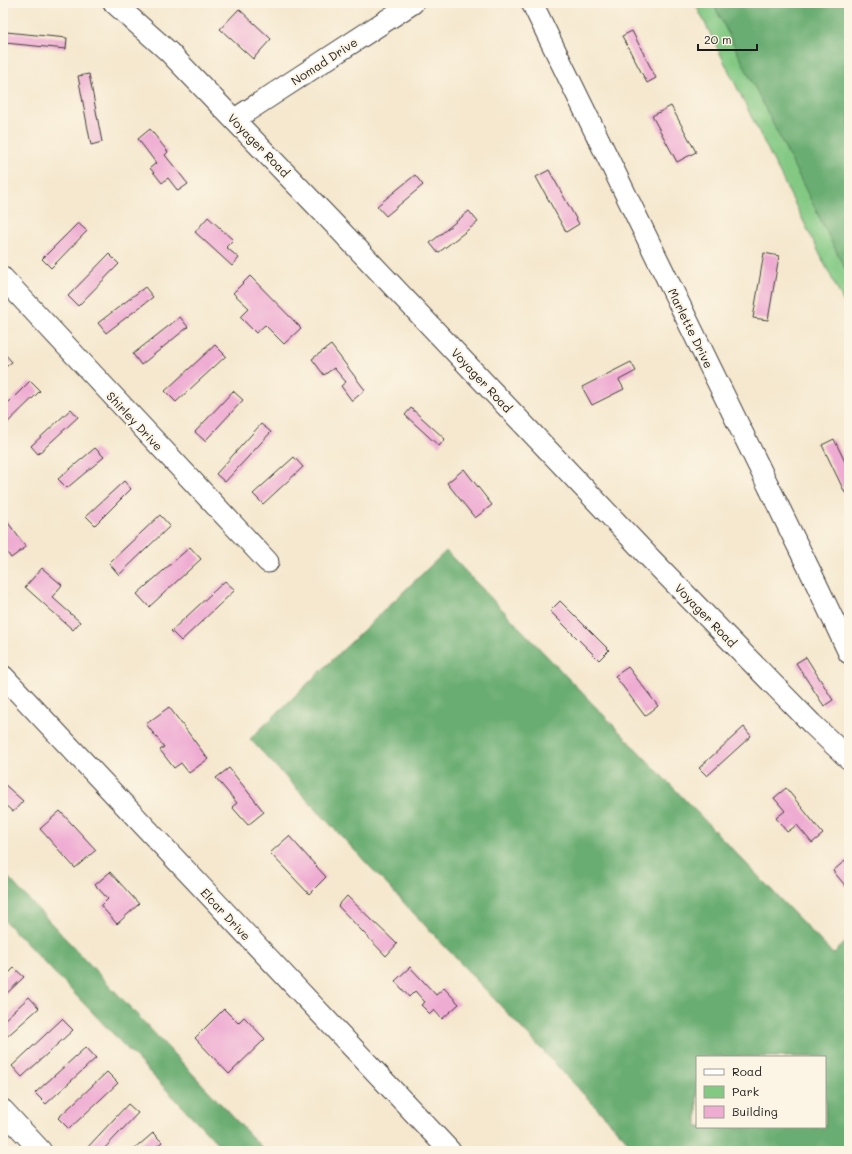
<svg xmlns="http://www.w3.org/2000/svg" width="852" height="1154" font-family="Mali,sans-serif">
<style>
.green{fill:#83c984;stroke:#507250}
.forest{fill:#6aad72;stroke:#436447;fill-rule:evenodd}
.building{fill:#efacd3}
.lines{fill:none;stroke-linecap:round;stroke-linejoin:round}
.minor-casing{stroke:#3d3b37;stroke-width:23}
.minor{stroke:#fff;stroke-width:21}
.labels{text-anchor:middle;dominant-baseline:central;stroke-width:4;stroke-linejoin:round;paint-order:stroke}
.street-label{font-size:12px;fill:#1c1c1c;stroke:#fcf5e5}
</style>
<rect width="100%" height="100%" fill="#fcf5e5"/>
<filter id="ink" filterUnits="userSpaceOnUse"><feTurbulence type="fractalNoise" baseFrequency=".025" numOctaves="2"/><feDisplacementMap in="SourceGraphic" scale="8" xChannelSelector="R" yChannelSelector="G"/><feConvolveMatrix kernelMatrix="1 2 1 2 8 2 1 2 1" color-interpolation-filters="sRGB"/></filter>
<filter id="wash" filterUnits="userSpaceOnUse"><feTurbulence type="fractalNoise" baseFrequency=".012" numOctaves="4" result="noise"/><feDisplacementMap in="SourceGraphic" scale="16" xChannelSelector="R" yChannelSelector="G"/><feGaussianBlur stdDeviation="0.9" result="paint"/><feColorMatrix in="noise" values="0 0 0 0 0 0 0 0 0 0 0 0 0 0 0 0 0 1.4 0 .05"/><feComposite in="paint" operator="in"/></filter>
<g filter="url(#wash)">
<rect width="100%" height="100%" fill="#f5e8cf"/>
<polygon class="green" points="695,3 849,3 849,313"/>
<g class="forest">
<polygon points="713,3 849,3 849,277"/>
<path d="M446,551L833,954L849,939V1151H637L250,739ZM697,1057H825V1127H697Z"/>
<polygon points="3,872 265,1151 225,1151 3,919"/>
</g>
<g id="blocks">
<g class="building">
<polygon points="239,9 271,39 253,59 220,29"/>
<polygon points="632,31 656,78 647,83 622,36"/>
<polygon points="6,32 67,38 66,49 5,43"/>
<polygon points="89,74 102,142 91,145 78,76"/>
<polygon points="671,106 696,152 677,162 652,116"/>
<polygon points="150,129 168,152 165,155 188,184 178,191 168,178 162,183 150,168 156,163 138,139"/>
<polygon points="549,170 579,224 566,232 536,177"/>
<polygon points="415,175 423,185 386,216 377,206"/>
<polygon points="469,211 478,222 438,253 430,243"/>
<polygon points="208,217 233,240 226,247 239,258 232,266 195,232"/>
<polygon points="78,223 87,231 51,268 42,259"/>
<polygon points="764,253 779,256 768,320 753,318"/>
<polygon points="109,254 119,264 78,306 68,296"/>
<polygon points="250,276 301,328 284,344 265,325 256,333 240,317 249,308 233,293"/>
<polygon points="145,287 153,297 106,333 98,323"/>
<polygon points="180,317 188,327 141,365 133,354"/>
<polygon points="215,345 226,356 176,402 165,391"/>
<polygon points="331,345 365,390 352,401 341,386 346,382 334,368 324,375 312,359"/>
<polygon points="3,352 12,362 3,369"/>
<polygon points="631,362 636,371 619,380 624,389 592,405 582,387"/>
<polygon points="30,381 40,391 3,427 3,408"/>
<polygon points="233,391 243,400 205,441 195,432"/>
<polygon points="411,408 445,439 439,446 405,415"/>
<polygon points="71,409 78,417 38,454 31,446"/>
<polygon points="261,424 271,432 225,482 216,474"/>
<polygon points="834,439 849,470 849,491 845,493 822,445"/>
<polygon points="95,448 104,457 67,488 58,479"/>
<polygon points="294,457 303,467 263,504 253,494"/>
<polygon points="464,469 492,505 475,518 447,483"/>
<polygon points="124,481 131,489 95,525 86,516"/>
<polygon points="160,515 170,526 119,575 109,563"/>
<polygon points="3,516 26,547 11,558 3,547"/>
<polygon points="190,547 201,559 149,607 137,594"/>
<polygon points="42,568 62,585 52,597 80,622 73,630 25,587"/>
<polygon points="225,581 235,590 181,641 171,631"/>
<polygon points="560,601 609,650 599,660 550,611"/>
<polygon points="806,657 833,700 824,706 796,663"/>
<polygon points="628,667 658,706 645,716 615,676"/>
<polygon points="169,707 208,759 189,773 181,763 174,768 160,750 164,747 146,724"/>
<polygon points="744,727 751,736 707,776 699,768"/>
<polygon points="229,768 264,812 248,825 232,807 237,803 216,778"/>
<polygon points="3,783 23,801 13,812 3,803"/>
<polygon points="786,788 823,834 812,843 797,825 787,832 776,818 785,811 774,798"/>
<polygon points="60,811 96,850 75,868 40,829"/>
<polygon points="289,836 326,877 309,894 270,853"/>
<polygon points="848,858 849,858 849,890 833,871"/>
<polygon points="110,872 139,904 117,924 101,906 108,899 95,885"/>
<polygon points="347,896 397,944 386,956 338,906"/>
<polygon points="410,967 436,995 444,988 459,1004 442,1019 434,1010 430,1014 421,1005 425,1002 415,991 409,997 395,981"/>
<polygon points="14,968 24,977 3,997 3,979"/>
<polygon points="29,997 39,1008 3,1040 3,1021"/>
<polygon points="224,1009 238,1023 244,1017 265,1039 229,1074 195,1038"/>
<polygon points="62,1019 73,1030 22,1077 12,1066"/>
<polygon points="86,1047 96,1058 46,1104 35,1093"/>
<polygon points="107,1072 118,1083 69,1129 58,1118"/>
<polygon points="128,1104 138,1113 102,1151 88,1151 86,1149"/>
<polygon points="153,1133 162,1142 152,1151 132,1151"/>
</g>
</g>
</g>
<g filter="url(#ink)">
<use href="#blocks" fill-opacity="0" stroke="#3d3b37" stroke-width="1"/>
<g class="lines">
<g class="minor-casing">
<g id="minor">
<polyline points="114,3 169,52 337,227 652,560 812,724 849,759"/>
<polyline points="532,3 814,579 849,653"/>
<polyline points="235,119 413,3"/>
<polyline points="3,278 268,562"/>
<polyline points="3,676 450,1151"/>
<polyline points="3,1110 41,1151"/>
</g>
</g>
<use href="#minor" class="minor"/>
</g>
</g>
<g class="labels">
<g class="street-label">
<text transform="translate(324 61) rotate(-33)">Nomad Drive</text>
<text transform="translate(259 145) rotate(46)">Voyager Road</text>
<text transform="translate(691 328) rotate(64)">Marlette Drive</text>
<text transform="translate(482 380) rotate(47)">Voyager Road</text>
<text transform="translate(135 421) rotate(47)">Shirley Drive</text>
<text transform="translate(706 615) rotate(46)">Voyager Road</text>
<text transform="translate(226 914) rotate(47)">Elcar Drive</text>
</g>
</g>
<rect width="852" height="1154" fill="none" stroke="#fcf5e5" stroke-width="16"/>
<rect x="696" y="1056" width="130" height="72" fill="#fcf5e5" stroke="#a29e95"/>
<rect x="704" y="1069" width="20" height="6" fill="#ffffff" stroke="#a29e95"/>
<text x="732" y="1076" font-size="12" fill="#1c1c1c">Road</text>
<rect x="704" y="1086" width="20" height="12" fill="#83c984" stroke="#a29e95"/>
<text x="732" y="1096" font-size="12" fill="#1c1c1c">Park</text>
<rect x="704" y="1106" width="20" height="12" fill="#efacd3" stroke="#a29e95"/>
<text x="732" y="1116" font-size="12" fill="#1c1c1c">Building</text>
<path d="M698 44v6h59v-6" fill="none" stroke="#1c1c1c" stroke-width="2"/>
<text x="704" y="44" font-size="12" fill="#1c1c1c" stroke="#fcf5e5" stroke-width="3" paint-order="stroke">20 m</text>
</svg>
